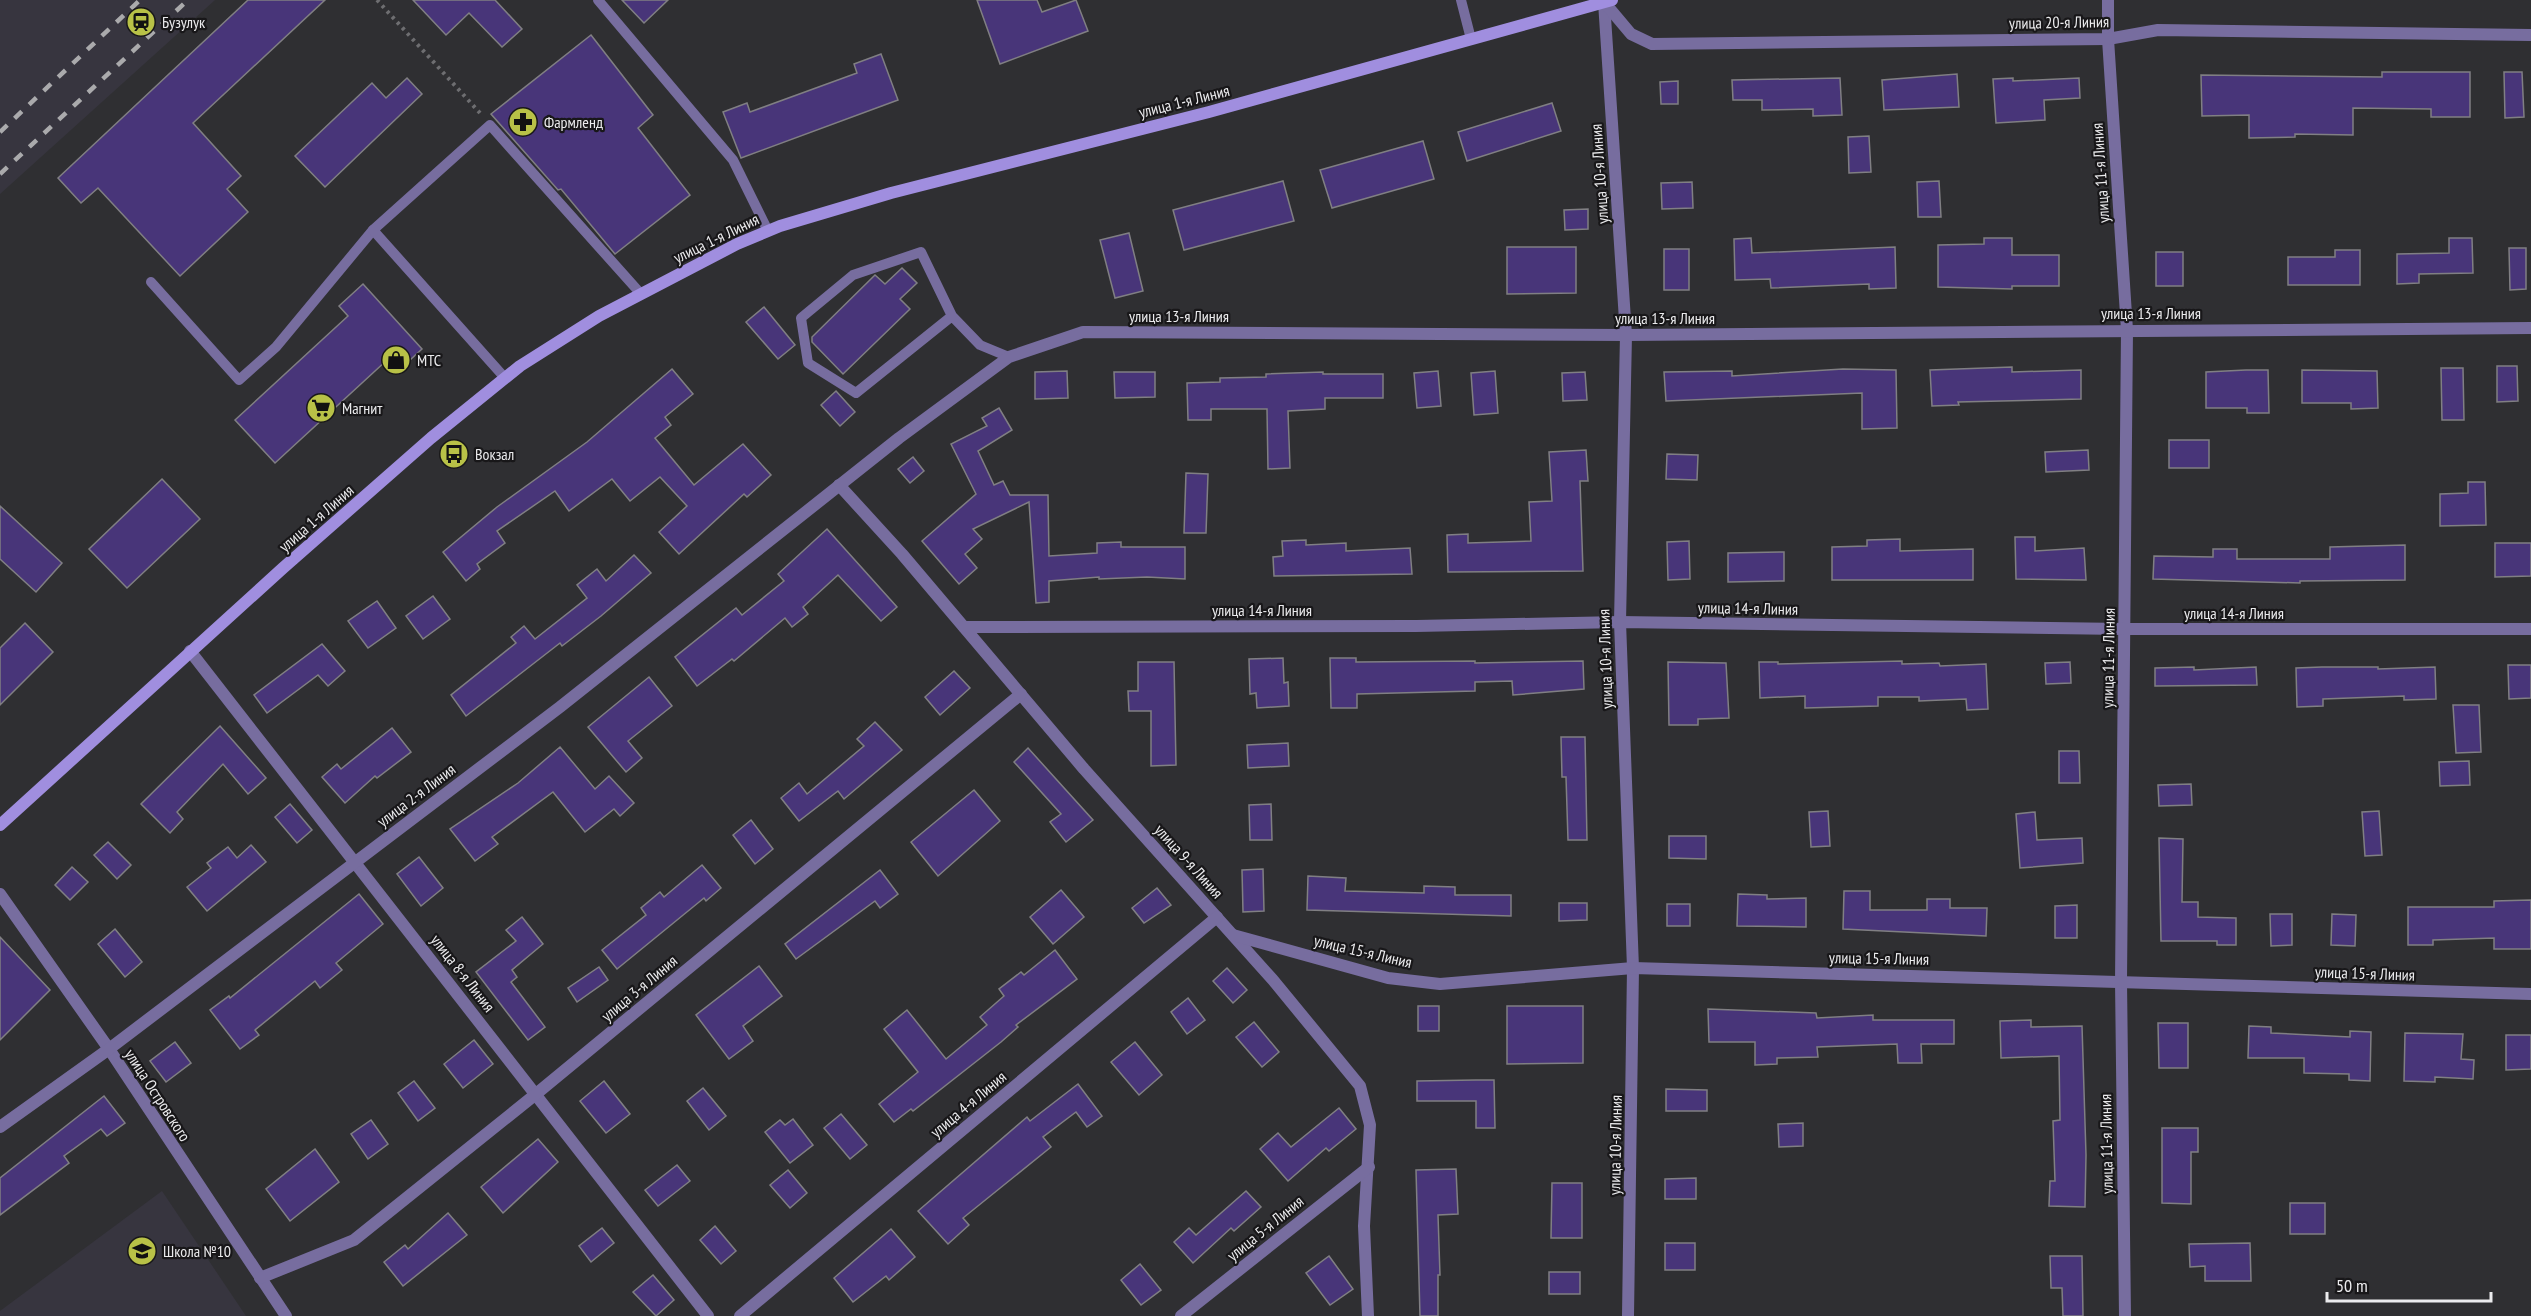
<svg xmlns="http://www.w3.org/2000/svg" width="2531" height="1316" font-family="'PT Sans Narrow',sans-serif">
<style>
.built{fill:#37353f}
.building{fill:#483579;stroke:#807f83;stroke-width:1.5}
.lines{fill:none;stroke-linecap:round;stroke-linejoin:round}
.path{stroke:#6e6e71;stroke-width:4;stroke-dasharray:3 4.5;stroke-linecap:butt}
.lane{stroke:#776d9f;stroke-width:10}
.street{stroke:#776d9f;stroke-width:12}
.secondary{stroke:#a08edf;stroke-width:12}
.rail{stroke:#aaaaac;stroke-width:4.5;stroke-dasharray:10 10;stroke-linecap:butt}
.labels{text-anchor:middle;dominant-baseline:central;stroke-width:4.5;stroke-linejoin:round;paint-order:stroke}
.poi-label{font-size:16px;fill:#ebebed;stroke:#181719;text-anchor:start}
.street-label{font-size:16px;fill:#ebebed;stroke:#181719}
</style>
<rect width="100%" height="100%" fill="#2f2f32"/>
<g class="built">
<polygon points="0,0 215,0 0,194"/>
<polygon points="162,1191 246,1316 0,1316 0,1311"/>
</g>
<g class="building">
<polygon points="248,0 325,0 193,123 241,176 227,189 248,212 180,276 98,188 81,203 58,178"/>
<polygon points="413,0 495,0 522,29 502,47 469,13 446,35"/>
<polygon points="622,0 668,0 644,23"/>
<polygon points="977,0 1037,0 1042,12 1076,0 1088,31 1000,64"/>
<polygon points="591,35 653,115 638,128 690,195 615,254 561,189 558,190 491,114"/>
<polygon points="881,54 898,100 741,158 723,112 747,103 750,112 857,73 854,64"/>
<polygon points="2382,72 2470,72 2470,117 2431,117 2431,109 2353,108 2353,135 2295,134 2295,137 2249,138 2249,115 2202,116 2201,75 2382,77"/>
<polygon points="2504,72 2522,72 2524,117 2505,118"/>
<polygon points="1957,74 1959,107 1884,110 1882,80"/>
<polygon points="407,78 422,94 325,187 295,156 372,83 386,98"/>
<polygon points="1840,78 1842,115 1813,116 1813,109 1762,110 1762,100 1733,100 1732,80"/>
<polygon points="2013,78 2013,81 2079,78 2080,98 2044,100 2045,120 1996,123 1993,79"/>
<polygon points="1678,81 1678,104 1661,104 1660,82"/>
<polygon points="1552,103 1561,131 1467,161 1458,132"/>
<polygon points="1869,136 1871,172 1849,173 1848,137"/>
<polygon points="1423,141 1434,179 1332,208 1320,170"/>
<polygon points="1283,181 1294,221 1184,250 1173,210"/>
<polygon points="1939,181 1941,217 1918,217 1917,182"/>
<polygon points="1692,182 1693,208 1662,209 1661,183"/>
<polygon points="1588,209 1588,229 1565,230 1564,210"/>
<polygon points="1129,233 1143,291 1115,298 1100,240"/>
<polygon points="1751,238 1752,253 1895,247 1896,288 1869,289 1869,284 1771,288 1770,279 1735,280 1734,239"/>
<polygon points="1984,238 2012,238 2012,255 2059,255 2059,286 2012,286 2012,289 1938,287 1938,245 1984,244"/>
<polygon points="2449,238 2472,238 2473,273 2419,274 2419,283 2397,284 2397,254 2449,253"/>
<polygon points="1507,247 1576,247 1576,293 1507,294"/>
<polygon points="2509,248 2526,248 2526,289 2510,290"/>
<rect x="1664" y="249" width="25" height="41"/>
<polygon points="2335,250 2360,250 2360,285 2288,285 2288,257 2335,257"/>
<rect x="2156" y="252" width="27" height="34"/>
<polygon points="902,268 917,283 900,299 910,309 843,374 812,342 812,337 875,275 885,284"/>
<polygon points="363,284 422,349 398,371 387,360 275,463 235,420 348,316 339,306"/>
<polygon points="764,307 795,345 778,359 746,322"/>
<polygon points="2497,366 2517,366 2518,401 2497,402"/>
<polygon points="2012,367 2012,372 2081,370 2081,399 1958,402 1959,405 1932,406 1930,370"/>
<polygon points="2441,368 2463,368 2464,420 2442,420"/>
<polygon points="672,369 693,394 665,417 671,425 655,438 694,485 743,444 771,475 747,497 744,494 679,554 659,532 687,506 660,477 630,501 612,479 569,511 555,491 497,531 505,543 477,564 480,569 466,581 443,552 497,507 587,442"/>
<polygon points="1843,369 1896,370 1897,428 1862,429 1862,393 1666,401 1664,372 1732,371 1732,376"/>
<polygon points="2246,370 2268,370 2269,413 2247,413 2247,408 2206,408 2206,372"/>
<polygon points="2302,370 2377,371 2378,408 2351,409 2351,403 2302,403"/>
<polygon points="1067,371 1068,398 1035,399 1035,372"/>
<polygon points="1438,371 1441,406 1417,408 1414,373"/>
<polygon points="1495,371 1498,413 1474,415 1471,373"/>
<polygon points="1114,372 1155,372 1155,397 1115,398"/>
<polygon points="1323,372 1323,374 1383,374 1383,398 1325,398 1325,409 1288,411 1290,468 1268,469 1267,409 1211,409 1211,420 1188,420 1187,383 1220,382 1220,378 1266,377 1266,374"/>
<polygon points="1585,372 1587,400 1563,401 1562,373"/>
<polygon points="836,391 855,412 840,426 821,405"/>
<polygon points="999,408 1012,430 978,451 994,485 1003,481 1010,495 1048,495 1049,556 1097,553 1097,543 1121,542 1121,547 1185,547 1185,579 1147,577 1099,579 1099,577 1049,581 1049,602 1036,603 1029,502 973,529 982,539 965,554 977,568 959,584 922,541 976,494 951,444 987,426 982,418"/>
<rect x="2169" y="440" width="40" height="28"/>
<polygon points="1586,450 1588,481 1580,481 1583,571 1448,572 1447,535 1468,534 1468,543 1531,541 1529,502 1552,501 1549,452"/>
<polygon points="2088,450 2089,470 2046,472 2045,452"/>
<polygon points="1667,454 1698,455 1697,480 1666,479"/>
<polygon points="913,457 924,471 910,483 898,469"/>
<polygon points="1186,473 1208,474 1206,533 1184,533"/>
<polygon points="162,479 200,519 127,588 89,549"/>
<polygon points="2468,482 2485,482 2486,525 2440,526 2440,494 2468,493"/>
<polygon points="0,506 62,563 36,592 0,559"/>
<polygon points="827,529 897,607 881,621 838,575 803,607 808,614 792,627 785,618 734,661 732,659 697,686 675,657 736,608 742,615 784,581 778,574"/>
<polygon points="2015,537 2035,537 2035,551 2084,548 2086,580 2016,579"/>
<polygon points="1900,539 1900,551 1973,549 1973,580 1832,580 1832,547 1867,546 1867,540"/>
<polygon points="1306,540 1306,545 1346,543 1346,551 1410,548 1412,574 1274,576 1273,557 1283,556 1282,541"/>
<polygon points="1689,541 1690,579 1668,580 1667,542"/>
<polygon points="2495,543 2531,543 2531,576 2495,577"/>
<polygon points="2405,545 2405,580 2300,581 2300,583 2153,579 2154,556 2213,557 2213,549 2237,549 2237,559 2330,559 2330,547"/>
<polygon points="1784,552 1784,581 1728,582 1728,553"/>
<polygon points="634,555 651,573 601,616 562,646 560,643 466,716 451,695 516,643 511,637 524,626 535,639 587,598 577,585 597,569 606,581"/>
<polygon points="433,596 450,619 423,639 406,616"/>
<polygon points="377,601 396,628 368,648 348,621"/>
<polygon points="25,623 53,652 0,705 0,648"/>
<polygon points="322,644 345,671 328,686 318,675 267,713 254,695"/>
<polygon points="1283,658 1284,683 1288,682 1289,706 1257,708 1256,693 1250,694 1249,659"/>
<polygon points="1330,658 1356,658 1356,662 1475,661 1475,663 1583,661 1584,689 1513,695 1512,681 1475,682 1475,691 1357,694 1357,708 1331,708"/>
<polygon points="1902,661 1902,664 1939,663 1940,666 1986,664 1988,709 1967,710 1966,699 1919,701 1919,697 1878,697 1878,706 1805,708 1805,696 1760,698 1759,662 1778,662 1778,664"/>
<polygon points="1138,662 1174,662 1176,765 1151,766 1151,711 1129,711 1128,691 1138,691"/>
<polygon points="1668,662 1726,663 1729,718 1698,719 1698,725 1669,725"/>
<polygon points="2070,662 2071,683 2046,684 2045,663"/>
<polygon points="2508,665 2531,665 2531,698 2509,699"/>
<polygon points="2194,667 2194,670 2256,667 2257,685 2155,686 2155,668"/>
<polygon points="2322,667 2378,667 2378,669 2435,667 2436,699 2404,700 2404,696 2323,699 2323,706 2297,707 2296,668"/>
<polygon points="954,671 970,688 940,715 925,697"/>
<polygon points="649,677 672,706 628,741 642,758 626,772 588,727"/>
<polygon points="2453,705 2479,705 2481,752 2456,753"/>
<polygon points="875,722 902,750 844,799 838,791 799,821 781,798 799,783 807,794 864,746 857,739"/>
<polygon points="220,726 266,778 248,794 223,764 177,812 183,819 170,833 141,804"/>
<polygon points="392,728 411,752 377,778 375,776 345,803 322,777 337,764 341,769"/>
<polygon points="1561,737 1585,737 1587,840 1568,840 1566,777 1562,777"/>
<polygon points="1288,743 1289,766 1248,768 1247,745"/>
<polygon points="560,747 595,789 609,776 634,803 620,816 614,809 585,832 553,792 492,837 498,844 475,861 450,829 518,783"/>
<polygon points="1028,748 1093,820 1066,842 1050,822 1061,814 1014,762"/>
<polygon points="2059,751 2079,751 2080,783 2059,783"/>
<polygon points="2469,761 2470,785 2440,786 2439,762"/>
<polygon points="2191,784 2192,805 2159,806 2158,785"/>
<polygon points="974,790 1000,821 938,876 911,842"/>
<polygon points="290,804 312,830 297,843 275,817"/>
<polygon points="1271,804 1272,840 1250,840 1249,805"/>
<polygon points="1828,811 1830,846 1811,847 1809,812"/>
<polygon points="2379,811 2382,855 2365,856 2362,812"/>
<polygon points="2035,812 2037,840 2082,838 2083,863 2020,868 2016,814"/>
<polygon points="751,820 773,849 755,864 733,835"/>
<polygon points="1669,836 1706,836 1706,859 1669,858"/>
<polygon points="2159,838 2183,839 2182,902 2198,902 2198,917 2236,918 2236,945 2217,945 2217,941 2161,941"/>
<polygon points="108,842 131,865 117,879 94,855"/>
<polygon points="251,845 266,862 207,911 187,887 211,868 207,863 228,847 237,858"/>
<polygon points="419,857 443,888 421,906 397,874"/>
<polygon points="702,865 721,888 706,901 704,898 617,969 602,950 646,915 641,908 660,892 664,897"/>
<polygon points="72,867 88,882 70,900 55,885"/>
<polygon points="1263,869 1264,911 1243,912 1242,870"/>
<polygon points="880,870 898,894 880,908 875,901 796,959 785,944"/>
<polygon points="1308,876 1346,878 1345,891 1424,893 1424,886 1455,887 1455,895 1511,895 1511,916 1307,910"/>
<polygon points="1157,888 1171,905 1144,923 1132,908"/>
<polygon points="1061,890 1084,917 1053,944 1030,917"/>
<polygon points="1844,891 1870,891 1870,910 1927,910 1927,899 1950,899 1950,908 1987,908 1986,936 1843,929"/>
<polygon points="359,894 383,924 336,963 342,970 320,988 315,981 255,1030 259,1035 240,1049 210,1010 229,996 230,998"/>
<polygon points="1738,894 1767,895 1767,899 1806,898 1806,927 1737,926"/>
<polygon points="2531,900 2531,949 2494,949 2494,938 2433,940 2433,945 2408,945 2408,907 2494,907 2494,901"/>
<polygon points="1559,903 1587,903 1587,920 1559,921"/>
<rect x="1667" y="904" width="23" height="22"/>
<polygon points="2077,905 2077,938 2055,938 2055,906"/>
<polygon points="2270,914 2292,914 2292,945 2271,946"/>
<polygon points="2332,914 2356,915 2355,946 2331,945"/>
<polygon points="522,917 543,944 512,970 517,977 511,982 545,1027 528,1040 476,972 516,941 506,930"/>
<polygon points="115,929 142,962 125,977 98,944"/>
<polygon points="0,937 50,990 0,1040"/>
<polygon points="1055,950 1077,979 1016,1025 1018,1027 1001,1042 913,1111 911,1109 894,1122 879,1104 918,1072 884,1029 907,1010 946,1059 987,1025 980,1017 1004,996 999,989 1021,972 1024,975"/>
<polygon points="759,966 782,996 743,1026 753,1041 729,1059 696,1015"/>
<polygon points="599,967 608,980 577,1002 568,988"/>
<polygon points="1227,968 1247,990 1233,1003 1213,981"/>
<polygon points="1188,998 1205,1020 1187,1034 1171,1012"/>
<rect x="1418" y="1006" width="21" height="25"/>
<polygon points="1507,1006 1583,1006 1583,1063 1507,1064"/>
<polygon points="1708,1009 1816,1013 1817,1018 1873,1015 1873,1020 1954,1020 1954,1044 1921,1044 1922,1063 1898,1063 1897,1044 1817,1047 1818,1057 1777,1058 1777,1064 1755,1065 1755,1042 1709,1042"/>
<polygon points="2031,1020 2031,1027 2082,1026 2086,1155 2085,1207 2049,1206 2050,1181 2055,1181 2053,1121 2060,1120 2059,1056 2001,1058 2000,1021"/>
<polygon points="1254,1022 1279,1052 1262,1067 1236,1037"/>
<polygon points="2158,1023 2188,1023 2188,1068 2159,1068"/>
<polygon points="2249,1026 2271,1027 2271,1033 2350,1037 2350,1031 2371,1032 2370,1081 2349,1080 2349,1074 2304,1073 2304,1058 2248,1058"/>
<polygon points="2405,1033 2463,1034 2461,1059 2474,1060 2473,1079 2435,1077 2435,1082 2404,1081"/>
<polygon points="2506,1035 2531,1035 2531,1069 2506,1070"/>
<polygon points="474,1040 493,1064 463,1088 444,1064"/>
<polygon points="175,1042 191,1063 166,1082 150,1061"/>
<polygon points="1135,1042 1162,1075 1139,1095 1111,1062"/>
<polygon points="1476,1080 1494,1080 1495,1128 1476,1128 1476,1101 1417,1101 1417,1081"/>
<polygon points="414,1081 435,1108 418,1121 398,1093"/>
<polygon points="604,1081 630,1114 606,1133 580,1101"/>
<polygon points="1078,1084 1102,1116 1087,1127 1076,1112 1043,1137 1051,1147 963,1218 969,1225 948,1244 918,1211 1027,1117 1030,1121"/>
<polygon points="703,1088 726,1116 709,1130 687,1101"/>
<polygon points="1666,1089 1707,1090 1707,1111 1666,1111"/>
<polygon points="104,1096 125,1123 107,1136 101,1129 64,1156 69,1163 0,1215 0,1178"/>
<polygon points="1339,1108 1356,1129 1329,1151 1326,1148 1288,1181 1260,1149 1278,1133 1291,1147"/>
<polygon points="841,1114 867,1145 850,1159 824,1128"/>
<polygon points="793,1119 813,1145 790,1163 765,1132 780,1120 785,1125"/>
<polygon points="371,1120 388,1144 368,1159 351,1134"/>
<polygon points="1803,1123 1803,1146 1779,1147 1778,1124"/>
<polygon points="2162,1128 2198,1128 2198,1152 2191,1152 2191,1204 2162,1203"/>
<polygon points="538,1139 558,1162 503,1213 481,1187"/>
<polygon points="315,1149 339,1182 290,1221 266,1189"/>
<polygon points="677,1165 690,1181 658,1206 645,1190"/>
<polygon points="1456,1169 1458,1214 1438,1215 1440,1275 1438,1275 1438,1316 1420,1316 1416,1170"/>
<polygon points="788,1170 807,1193 790,1208 770,1185"/>
<polygon points="1696,1178 1696,1199 1665,1199 1665,1179"/>
<polygon points="1552,1183 1582,1183 1582,1238 1551,1238"/>
<polygon points="1246,1191 1261,1207 1234,1231 1231,1228 1193,1263 1174,1242 1189,1228 1196,1235"/>
<rect x="2290" y="1203" width="35" height="31"/>
<polygon points="448,1213 467,1235 403,1286 384,1262 405,1245 408,1249"/>
<polygon points="715,1226 736,1251 721,1264 700,1240"/>
<polygon points="602,1228 614,1243 591,1262 579,1246"/>
<polygon points="891,1229 915,1257 889,1280 886,1276 853,1302 834,1278"/>
<rect x="1665" y="1243" width="30" height="27"/>
<polygon points="2250,1243 2251,1281 2205,1281 2205,1266 2190,1267 2189,1244"/>
<polygon points="1329,1256 1353,1289 1330,1305 1306,1273"/>
<polygon points="2050,1256 2082,1256 2083,1316 2063,1316 2062,1288 2051,1288"/>
<polygon points="1140,1264 1161,1290 1141,1305 1121,1280"/>
<rect x="1549" y="1272" width="31" height="22"/>
<polygon points="653,1275 674,1300 656,1316 633,1292"/>
</g>
<g class="lines">
<polyline class="path" points="377,0 480,113"/>
<g class="lane">
<polyline points="598,0 733,160 768,231"/>
<polyline points="1461,0 1471,39"/>
<polyline points="151,282 239,380 276,347 373,230"/>
<polyline points="952,316 856,393 808,363 801,318 853,275 921,252 952,316 980,345 1009,357"/>
<polyline points="505,378 373,230 490,125 641,294"/>
</g>
<g class="street">
<polyline points="2108,0 2108,39 2127,330 2121,981 2125,1316"/>
<polyline points="1604,2 1626,335 1620,622 1633,968 1628,1316"/>
<polyline points="1604,2 1631,34 1652,44 2108,39 2158,30 2531,35"/>
<polyline points="839,485 902,554 1084,769 1273,980 1360,1086 1370,1125 1364,1226 1368,1316"/>
<polyline points="964,627 1416,626 1620,622 2124,629 2531,629"/>
<polyline points="190,651 708,1316"/>
<polyline points="0,894 109,1049 286,1316"/>
<polyline points="1233,935 1388,978 1440,984 1633,968 2531,994"/>
<polyline points="0,1127 109,1049 560,707 899,438 1009,357 1083,332 1626,335 2531,328"/>
<polyline points="260,1278 354,1240 536,1094 1021,694"/>
<polyline points="740,1316 1217,917"/>
<polyline points="1181,1316 1369,1167"/>
</g>
<polyline class="secondary" points="0,825 283,568 431,438 520,366 599,316 737,244 780,226 891,193 1209,112 1612,0"/>
<g class="rail">
<polyline points="0,132 140,0"/>
<polyline points="0,174 188,0"/>
</g>
</g>
<defs>
<g id="station-disc" transform="scale(1.5)"><circle r="9.5" fill="#b8c147" stroke="#181719"/><path d="M-3-6H3Q5-6 5-4V2Q5 4 3 4L4.5 6H3L1.5 4h-3L-3 6H-4.5L-3 4Q-5 4-5 2V-4Q-5-6-3-6ZM-3.5-4v3h7v-3ZM-3.5 1v1.5H-2V1ZM2 1v1.5H3.5V1Z" fill="#111"/></g>
<g id="pharmacy-disc" transform="scale(1.5)"><circle r="9.5" fill="#b8c147" stroke="#181719"/><path d="M-2-6h4v4h4v4h-4v4h-4v-4h-4v-4h4Z" fill="#111"/></g>
<g id="shop-disc" transform="scale(1.5)"><circle r="9.5" fill="#b8c147" stroke="#181719"/><path d="M-5-2.5h2.3a2.7 3.5 0 0 1 5.4 0H5L5.5 6h-11ZM-1.5-2.5h3a1.5 2.3 0 0 0-3 0Z" fill="#111"/></g>
<g id="supermarket-disc" transform="scale(1.5)"><circle r="9.5" fill="#b8c147" stroke="#181719"/><path d="M-6-5.5h2.5l.6 2H6L4.5 2H-2.5L-4.4-4H-6ZM-1.5 3.2a1.3 1.3 0 1 0 .1 0ZM3 3.2a1.3 1.3 0 1 0 .1 0Z" fill="#111"/></g>
<g id="bus-disc" transform="scale(1.5)"><circle r="9.5" fill="#b8c147" stroke="#181719"/><path d="M-5-6H5V4H4V6H2V4H-2V6H-4V4H-5ZM-3.5-4V0h7V-4ZM-3.5 1.2v1.5H-2V1.2ZM2 1.2v1.5H3.5V1.2Z" fill="#111"/></g>
<g id="school-disc" transform="scale(1.5)"><circle r="9.5" fill="#b8c147" stroke="#181719"/><path d="M0-5L7-2L0 1L-7-2ZM-4 1L0 2.5L4 1V4Q0 6-4 4Z" fill="#111"/></g>
</defs>
<g fill-rule="evenodd">
<use href="#station-disc" x="141" y="22"/>
<use href="#pharmacy-disc" x="523" y="122"/>
<use href="#shop-disc" x="396" y="360"/>
<use href="#supermarket-disc" x="321" y="408"/>
<use href="#bus-disc" x="454" y="454"/>
<use href="#school-disc" x="142" y="1251"/>
</g>
<g class="labels">
<g class="poi-label">
<text x="162" y="22">Бузулук</text>
<text x="544" y="122">Фармленд</text>
<text x="417" y="360">МТС</text>
<text x="342" y="408">Магнит</text>
<text x="475" y="454">Вокзал</text>
<text x="163" y="1251">Школа №10</text>
</g>
<g class="street-label">
<text transform="translate(2059 22) rotate(-1)">улица 20-я Линия</text>
<text transform="translate(1184 101) rotate(-14)">улица 1-я Линия</text>
<text transform="translate(2100 173) rotate(-94)">улица 11-я Линия</text>
<text transform="translate(1599 174) rotate(-94)">улица 10-я Линия</text>
<text transform="translate(716 238) rotate(-26)">улица 1-я Линия</text>
<text x="2151" y="313">улица 13-я Линия</text>
<text x="1179" y="316">улица 13-я Линия</text>
<text x="1665" y="318">улица 13-я Линия</text>
<text transform="translate(316 518) rotate(-41)">улица 1-я Линия</text>
<text transform="translate(1748 608) rotate(1)">улица 14-я Линия</text>
<text x="1262" y="610">улица 14-я Линия</text>
<text x="2234" y="613">улица 14-я Линия</text>
<text transform="translate(2108 658) rotate(-89)">улица 11-я Линия</text>
<text transform="translate(1605 659) rotate(-92)">улица 10-я Линия</text>
<text transform="translate(416 795) rotate(-37)">улица 2-я Линия</text>
<text transform="translate(1189 861) rotate(48)">улица 9-я Линия</text>
<text transform="translate(1363 951) rotate(13)">улица 15-я Линия</text>
<text transform="translate(1879 958) rotate(1)">улица 15-я Линия</text>
<text transform="translate(463 973) rotate(52)">улица 8-я Линия</text>
<text transform="translate(2365 973) rotate(2)">улица 15-я Линия</text>
<text transform="translate(639 988) rotate(-40)">улица 3-я Линия</text>
<text transform="translate(158 1095) rotate(57)">улица Островского</text>
<text transform="translate(968 1104) rotate(-40)">улица 4-я Линия</text>
<text transform="translate(2106 1144) rotate(-91)">улица 11-я Линия</text>
<text transform="translate(1615 1145) rotate(-89)">улица 10-я Линия</text>
<text transform="translate(1265 1228) rotate(-39)">улица 5-я Линия</text>
</g>
</g>
<path d="M2327 1292v9h164v-9" fill="none" stroke="#ebebed" stroke-width="3"/>
<text x="2336" y="1292" font-size="18" fill="#ebebed" stroke="#181719" stroke-width="4.5" paint-order="stroke">50 m</text>
</svg>
